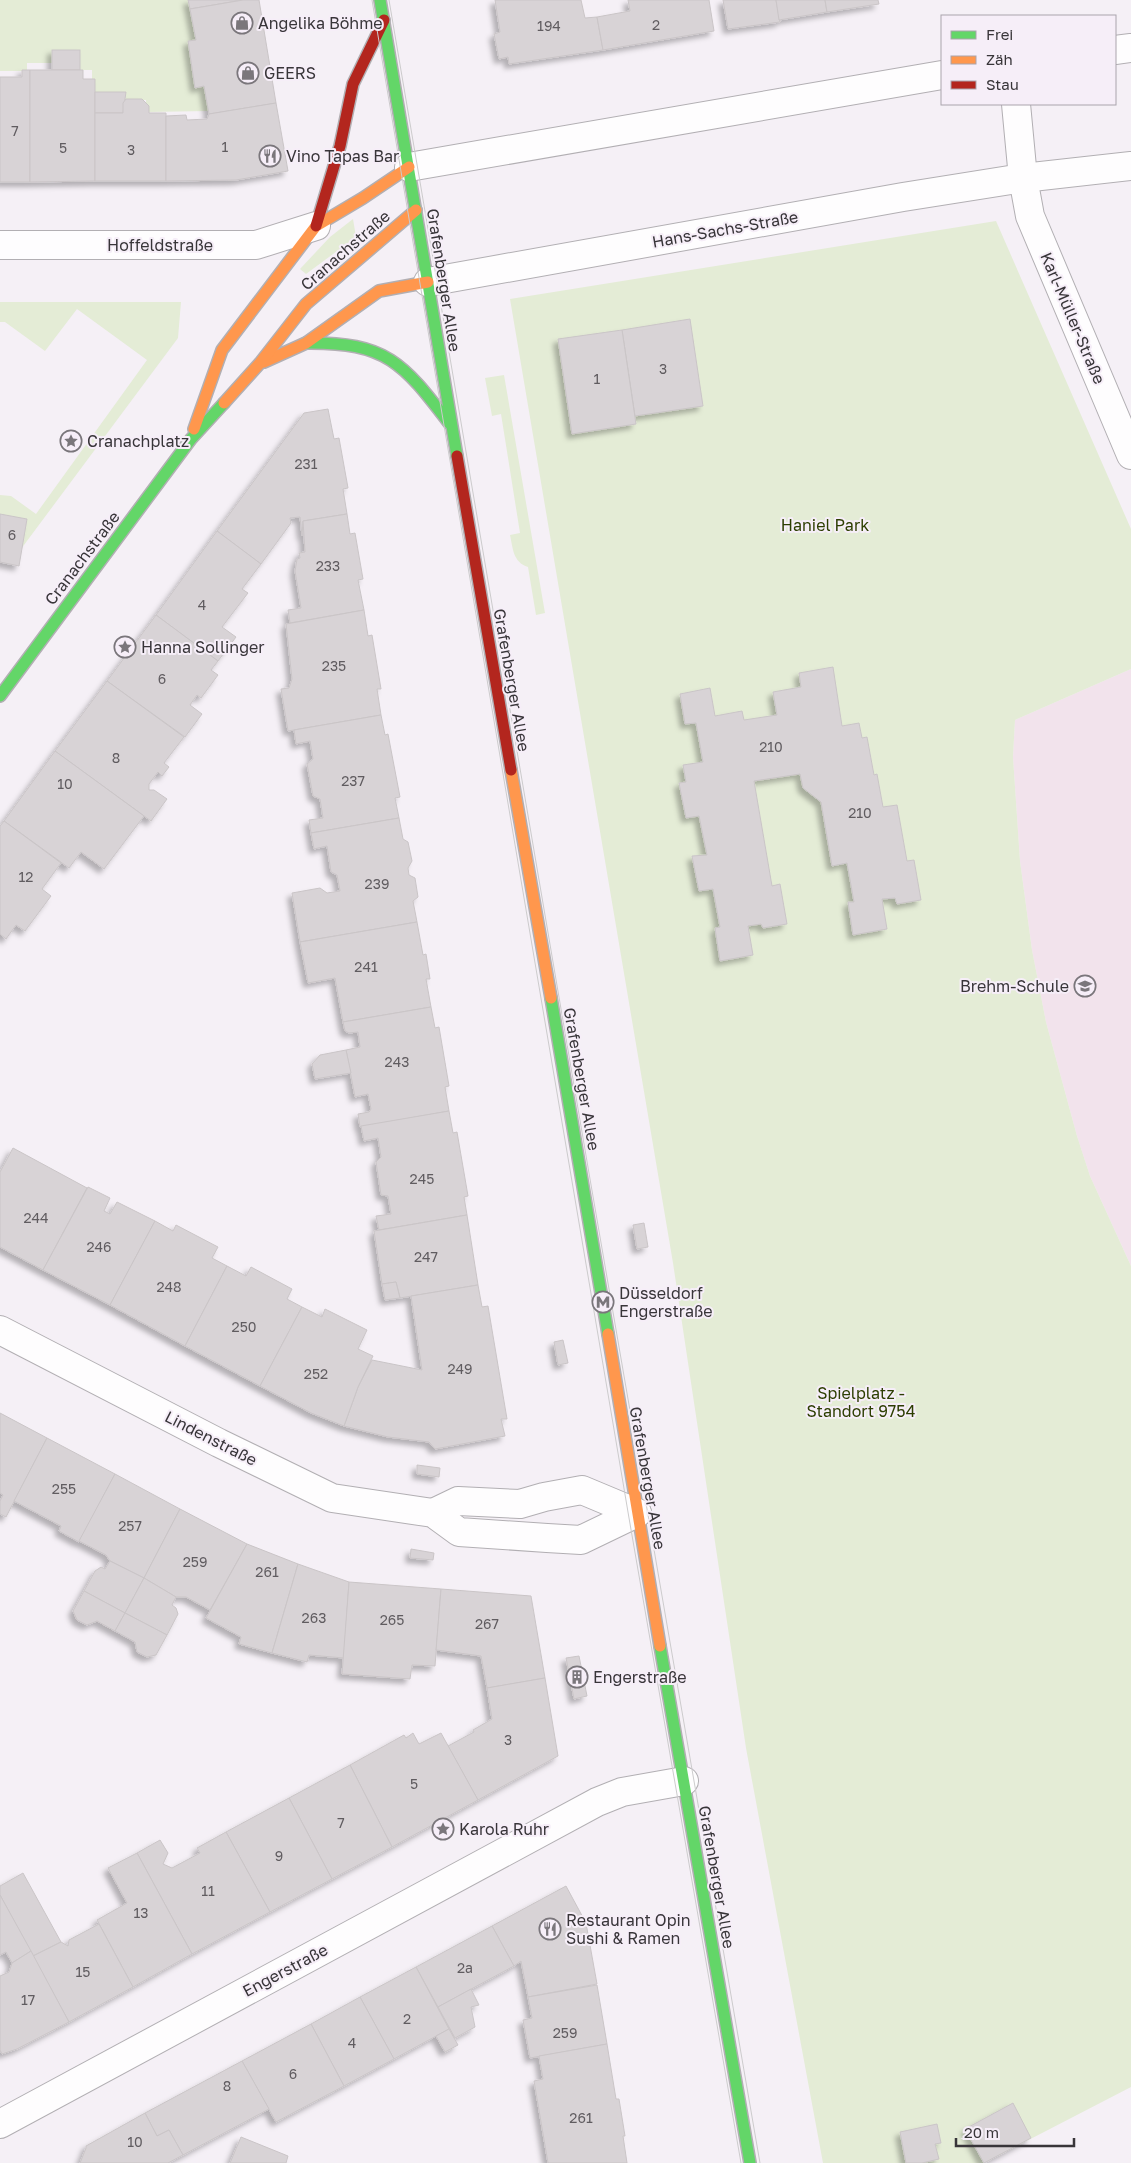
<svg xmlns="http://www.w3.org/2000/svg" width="1131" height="2163" font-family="'Golos Text',sans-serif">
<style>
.education{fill:#f2e3ec}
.green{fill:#e4ecd6}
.building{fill:#d8d3d6;stroke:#cac5c7;filter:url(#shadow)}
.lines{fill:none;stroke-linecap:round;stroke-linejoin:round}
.street-casing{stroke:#b2afb3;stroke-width:30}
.fast-casing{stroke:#b2afb3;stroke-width:14}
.slow-casing{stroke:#b2afb3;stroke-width:14}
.jam-casing{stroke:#b2afb3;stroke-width:14}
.street{stroke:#fefdfe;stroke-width:28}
.fast{stroke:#63d668;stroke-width:11}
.slow{stroke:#ff974d;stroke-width:11}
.jam{stroke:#b3261e;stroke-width:11}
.tram{stroke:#cccbcc;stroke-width:1}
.labels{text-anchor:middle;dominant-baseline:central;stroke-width:4;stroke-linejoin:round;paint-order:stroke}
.number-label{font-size:14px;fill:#605c60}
.poi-label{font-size:16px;fill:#383539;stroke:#f6eef8;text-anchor:start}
.street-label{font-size:16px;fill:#383539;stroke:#f6eef8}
.park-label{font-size:16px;fill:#2d3e02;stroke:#f6eef8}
</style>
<defs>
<filter id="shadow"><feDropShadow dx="-4.5" dy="4.5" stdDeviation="2.5" flood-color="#0004"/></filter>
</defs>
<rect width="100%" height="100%" fill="#f5f0f6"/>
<polygon class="education" points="1131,669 1131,1266 1090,1176 1077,1136 1046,1022 1032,950 1020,861 1013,757 1015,720"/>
<g class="green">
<polygon points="0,0 188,0 196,40 188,42 195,88 204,86 209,111 146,112 146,100 122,100 92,113 92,70 72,70 72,63 27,63 27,71 0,71"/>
<polygon points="353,219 356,237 306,274 300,269 330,237"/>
<polygon points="996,221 1131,529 1131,669 1015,720 1013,757 1020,861 1032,950 1046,1022 1077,1136 1090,1176 1131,1266 1131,2087 984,2163 823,2163 746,1748 673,1263 510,299"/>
<polygon points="0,302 181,302 178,338 21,549 27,520 0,514 0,495 11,496 36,514 147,360 77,309 45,351 5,322 0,322"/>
<path d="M504,375L545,613L536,615L528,567C513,562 513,549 510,535L520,533L501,414L492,416L485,378Z"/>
</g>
<g class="building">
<polygon points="188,0 243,0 190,9"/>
<polygon points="243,0 259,0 276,103 209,114 204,86 195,88 188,41 196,40 190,9"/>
<polygon points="495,0 581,0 585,18 597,17 603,50 509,64 508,57 499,59 494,34 500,32"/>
<polygon points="628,0 709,0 714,31 603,50 597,17 630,11"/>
<polygon points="723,0 776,0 780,22 728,29"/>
<polygon points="776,0 825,0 827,12 779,20"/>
<polygon points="825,0 878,0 879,4 827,12"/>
<rect x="52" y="50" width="28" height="20"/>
<polygon points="22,70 30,70 30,182 0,182 0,77 22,77"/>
<polygon points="30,70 83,70 83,79 95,79 95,181 30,182"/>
<polygon points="95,92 126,92 123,113 95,113"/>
<polygon points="126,99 142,99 149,106 149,113 166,113 166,181 95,181 95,113 123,113 123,103"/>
<polygon points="276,103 288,171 236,180 166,181 166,116 186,115 187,120 207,119 209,114"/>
<polygon points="690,319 703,406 635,416 622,330"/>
<polygon points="622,330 636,424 572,434 558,339"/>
<polygon points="328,409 334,439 339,438 348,488 343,489 347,514 303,521 302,536 300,517 290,518 291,523 261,564 217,531 304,413"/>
<polygon points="0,514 27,519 19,566 0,562"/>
<polygon points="347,514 350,534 355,533 363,579 358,580 364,610 290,623 288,610 301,608 295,571 297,559 300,558 299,553 305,552 303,521"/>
<polygon points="217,531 261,564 242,589 248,593 222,627 236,637 218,661 156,615"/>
<polygon points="364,610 368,636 372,635 381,689 377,689 381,715 288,731 281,689 289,688 292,679 286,624"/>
<polygon points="156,615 218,661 211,670 218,675 201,698 197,695 190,705 202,714 185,737 107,681"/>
<polygon points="833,667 842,726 859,723 862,738 867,737 874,775 877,774 883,807 897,805 907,861 914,860 921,900 897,904 895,898 882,899 887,929 853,935 848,902 854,902 847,863 832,866 821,802 803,788 800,774 754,781 772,886 780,884 787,924 763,928 761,924 748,926 753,955 720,961 715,928 720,927 713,889 699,891 692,856 707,855 699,816 686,818 679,783 686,782 683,765 703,762 696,723 685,724 680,694 710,688 715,716 742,711 744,720 777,715 773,692 801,687 799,673"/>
<polygon points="107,681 184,737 164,763 169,767 162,776 158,772 149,784 149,790 154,790 167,799 151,821 55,751"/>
<polygon points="381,715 385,735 388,734 400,797 395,798 399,818 311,833 309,820 323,818 320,799 313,796 307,764 313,759 310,741 296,744 294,730"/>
<polygon points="55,751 144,816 104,869 81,852 69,868 4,821"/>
<polygon points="399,818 403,839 408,842 412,861 408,868 409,875 415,878 418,897 413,901 417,922 300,942 292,893 320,888 327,893 340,891 337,875 331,872 327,846 314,849 311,833"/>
<polygon points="4,821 61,863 42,889 51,896 25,931 16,925 6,939 0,934 0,826"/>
<polygon points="417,922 423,955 426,954 430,979 426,979 431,1007 343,1022 335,978 308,983 300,942"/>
<polygon points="431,1007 435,1028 439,1027 449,1086 445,1087 449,1111 360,1127 358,1114 369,1112 371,1109 368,1094 355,1097 346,1050 360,1047 358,1032 349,1033 345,1031 343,1022"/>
<polygon points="346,1050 351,1073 315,1079 312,1064 320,1055"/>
<polygon points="449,1111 453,1133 457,1132 468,1196 464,1197 467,1215 379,1230 376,1216 391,1214 388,1196 381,1195 376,1162 381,1157 378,1138 364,1141 361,1126"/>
<polygon points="13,1148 87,1188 43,1270 0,1247 0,1172"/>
<polygon points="88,1187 110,1198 104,1211 110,1214 117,1202 155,1221 110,1305 43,1270"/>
<polygon points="467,1215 478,1285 400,1298 396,1282 382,1284 374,1231"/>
<polygon points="155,1221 173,1231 176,1225 218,1247 212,1258 227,1266 185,1346 110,1305"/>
<polygon points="644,1223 648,1247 637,1249 633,1225"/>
<polygon points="227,1266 246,1276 251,1267 292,1289 287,1299 302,1307 260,1386 185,1346"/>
<polygon points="396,1282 400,1298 385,1300 382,1284"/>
<polygon points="478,1285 482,1307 488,1306 507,1419 501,1419 505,1436 435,1449 429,1442 388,1437 344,1426 358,1387 372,1360 422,1370 411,1296"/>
<polygon points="302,1307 322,1317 325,1309 367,1330 358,1349 373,1356 358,1387 344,1426 311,1413 260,1386"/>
<polygon points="563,1340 568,1363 558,1365 554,1342"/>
<polygon points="0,1413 47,1438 6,1517 0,1514 0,1501 3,1495 0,1493"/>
<polygon points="47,1438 115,1474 79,1542 59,1531 61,1526 14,1501"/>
<polygon points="417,1465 440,1468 439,1477 417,1474"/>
<polygon points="115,1474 180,1509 144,1578 110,1561 106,1555 79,1541"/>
<polygon points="180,1509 247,1544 210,1610 186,1597 176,1597 144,1578"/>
<polygon points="247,1544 298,1564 272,1653 239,1644 241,1637 206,1618"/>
<polygon points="411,1549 434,1553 433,1560 410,1558"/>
<polygon points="110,1561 144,1578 125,1613 84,1591 95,1571 101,1567 105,1569"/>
<polygon points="298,1564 349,1582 344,1658 309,1655 307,1662 272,1653"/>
<polygon points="144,1578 176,1597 172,1605 176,1608 178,1614 167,1635 125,1613"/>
<polygon points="349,1582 441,1589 435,1666 412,1665 410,1679 342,1674"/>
<polygon points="441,1589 531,1596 545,1678 487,1688 481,1656 436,1650"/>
<polygon points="84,1591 125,1613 115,1631 97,1621 87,1625 77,1620 73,1611"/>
<polygon points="125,1613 167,1635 156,1655 147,1657 137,1652 135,1642 115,1631"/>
<polygon points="579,1656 587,1696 574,1699 566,1658"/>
<polygon points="545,1678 558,1756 478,1800 448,1746 474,1732 473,1730 492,1719 487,1688"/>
<polygon points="413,1733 419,1744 441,1733 478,1800 392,1847 350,1765 404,1735 406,1738"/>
<polygon points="350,1765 392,1847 332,1879 289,1798"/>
<polygon points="289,1798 332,1879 270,1912 226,1832"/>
<polygon points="226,1832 270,1912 192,1954 137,1853 160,1840 168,1853 163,1864 172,1868 200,1853 197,1848"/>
<polygon points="137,1853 192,1954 133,1987 97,1920 127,1903 108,1868"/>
<polygon points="23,1873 61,1942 33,1956 0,1895 0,1886"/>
<polygon points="566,1886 586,1923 597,1984 528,1997 521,1961 514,1966 492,1926"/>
<polygon points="0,1895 31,1951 12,1963 6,1952 0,1955"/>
<polygon points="99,1924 133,1987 69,2022 33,1956 61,1942 68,1946 69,1940"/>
<polygon points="492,1926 514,1966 438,2007 416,1967"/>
<polygon points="31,1951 69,2022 17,2049 2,2054 0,2050 0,1976 9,1972 12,1963"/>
<polygon points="416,1967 449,2029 394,2059 360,1997"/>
<polygon points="597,1985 607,2044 530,2058 523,2020 532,2018 528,1997"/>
<polygon points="471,1989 479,2005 471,2007 475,2027 455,2038 438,2007"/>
<polygon points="360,1997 394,2059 344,2086 311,2024"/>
<polygon points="311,2024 344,2086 276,2122 242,2061"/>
<polygon points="449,2029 458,2045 445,2052 436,2036"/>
<polygon points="607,2044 616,2099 619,2099 625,2136 623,2136 627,2163 548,2163 534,2081 543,2079 539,2056"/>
<polygon points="242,2061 269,2109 183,2155 169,2130 157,2136 145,2113"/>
<polygon points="1013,2103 1031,2138 984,2163 965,2129"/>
<polygon points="145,2113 157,2136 169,2130 183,2155 168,2163 80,2163 86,2148 86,2146"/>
<polygon points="937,2124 941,2143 935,2144 939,2159 922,2163 906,2163 900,2132"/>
<polygon points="241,2137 288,2156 286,2163 230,2163"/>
</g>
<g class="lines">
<g class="street-casing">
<g id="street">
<polyline points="1115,50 1131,48"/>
<polyline points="1016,104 1023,178 1030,216 1131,455"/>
<polyline points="409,167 942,75"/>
<polyline points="0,245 256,245 316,226"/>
<polyline points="428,282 903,197 1023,178 1131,166"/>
<polyline points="0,1330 219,1443 332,1498 433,1513 459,1532 547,1538 581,1540 637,1513"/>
<polyline points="433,1513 458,1501 520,1504 544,1497 582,1490 637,1513"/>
<polyline points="0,2124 597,1802 622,1792 684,1781"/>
</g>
</g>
<g class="fast-casing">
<g id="fast">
<polyline points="380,0 457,456"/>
<path d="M306,343C387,342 403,363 449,423"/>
<polyline points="0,696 191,439 224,403"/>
<polyline points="551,998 608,1334"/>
<polyline points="660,1646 750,2163"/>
</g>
</g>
<g class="slow-casing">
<g id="slow">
<polyline points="264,362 306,343 379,291 428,282"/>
<polyline points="224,403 260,363 306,304 416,210"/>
<polyline points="194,429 222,350 316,226 363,198 409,167"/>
<polyline points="511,770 551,998"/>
<polyline points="608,1334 660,1646"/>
</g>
</g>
<g class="jam-casing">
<g id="jam">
<polyline points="316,226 340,146 353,84 384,20"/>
<polyline points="457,456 511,770"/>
</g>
</g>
<use href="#street" class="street"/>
<use href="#fast" class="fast"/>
<use href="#slow" class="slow"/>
<use href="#jam" class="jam"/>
<g class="tram">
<polyline points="372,0 629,1518 741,2163"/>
<polyline points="389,0 590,1179 760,2163"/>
</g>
</g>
<defs>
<g id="shop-ring" transform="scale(1.125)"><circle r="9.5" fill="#f6eef8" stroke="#7a767b" stroke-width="1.5"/><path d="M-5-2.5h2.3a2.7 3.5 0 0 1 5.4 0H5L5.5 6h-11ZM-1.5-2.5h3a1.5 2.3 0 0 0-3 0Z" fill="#7a767b"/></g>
<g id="restaurant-ring" transform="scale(1.125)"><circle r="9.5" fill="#f6eef8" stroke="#7a767b" stroke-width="1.5"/><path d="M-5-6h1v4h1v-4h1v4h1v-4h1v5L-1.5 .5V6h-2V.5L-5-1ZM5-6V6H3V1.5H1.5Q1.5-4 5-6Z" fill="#7a767b"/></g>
<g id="sight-ring" transform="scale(1.125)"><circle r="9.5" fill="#f6eef8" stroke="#7a767b" stroke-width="1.5"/><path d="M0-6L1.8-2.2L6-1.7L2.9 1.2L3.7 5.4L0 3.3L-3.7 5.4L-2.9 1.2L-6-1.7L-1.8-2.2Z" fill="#7a767b"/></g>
<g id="school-ring" transform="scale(1.125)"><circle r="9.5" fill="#f6eef8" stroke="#7a767b" stroke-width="1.5"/><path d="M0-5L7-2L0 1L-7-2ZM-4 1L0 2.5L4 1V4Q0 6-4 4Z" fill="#7a767b"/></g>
<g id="metro-ring" transform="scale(1.125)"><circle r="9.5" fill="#f6eef8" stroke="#7a767b" stroke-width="1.5"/><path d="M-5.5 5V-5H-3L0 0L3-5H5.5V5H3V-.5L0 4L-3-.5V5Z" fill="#7a767b"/></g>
<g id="building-ring" transform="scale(1.125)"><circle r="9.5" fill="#f6eef8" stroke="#7a767b" stroke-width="1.5"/><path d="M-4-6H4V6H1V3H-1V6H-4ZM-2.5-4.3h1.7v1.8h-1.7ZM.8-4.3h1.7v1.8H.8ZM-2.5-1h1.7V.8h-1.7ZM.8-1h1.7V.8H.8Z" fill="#7a767b"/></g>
</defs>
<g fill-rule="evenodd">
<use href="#shop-ring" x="242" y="23"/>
<use href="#shop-ring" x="248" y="73"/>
<use href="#restaurant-ring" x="270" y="156"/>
<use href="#sight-ring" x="71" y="441"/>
<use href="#sight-ring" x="125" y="647"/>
<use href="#school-ring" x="1085" y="986"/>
<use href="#metro-ring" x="603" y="1302"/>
<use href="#building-ring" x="577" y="1677"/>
<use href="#sight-ring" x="443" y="1829"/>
<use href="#restaurant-ring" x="550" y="1929"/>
</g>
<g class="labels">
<g class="number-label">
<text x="656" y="24">2</text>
<text x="549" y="25">194</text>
<text x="15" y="130">7</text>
<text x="225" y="146">1</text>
<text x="63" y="147">5</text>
<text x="131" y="149">3</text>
<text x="663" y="368">3</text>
<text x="597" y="378">1</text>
<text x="306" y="463">231</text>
<text x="12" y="534">6</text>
<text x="328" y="565">233</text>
<text x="202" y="604">4</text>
<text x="334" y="665">235</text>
<text x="162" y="678">6</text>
<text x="771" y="746">210</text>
<text x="116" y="757">8</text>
<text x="353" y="780">237</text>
<text x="65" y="783">10</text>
<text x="860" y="812">210</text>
<text x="26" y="876">12</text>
<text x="377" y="883">239</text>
<text x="366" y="966">241</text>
<text x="397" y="1061">243</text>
<text x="422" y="1178">245</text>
<text x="36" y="1217">244</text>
<text x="99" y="1246">246</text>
<text x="426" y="1256">247</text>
<text x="169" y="1286">248</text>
<text x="244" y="1326">250</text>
<text x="460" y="1368">249</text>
<text x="316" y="1373">252</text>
<text x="64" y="1488">255</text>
<text x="130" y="1525">257</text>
<text x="195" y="1561">259</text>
<text x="267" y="1571">261</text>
<text x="314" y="1617">263</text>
<text x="392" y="1619">265</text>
<text x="487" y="1623">267</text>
<text x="508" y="1739">3</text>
<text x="414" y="1783">5</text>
<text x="341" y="1822">7</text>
<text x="279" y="1855">9</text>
<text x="208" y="1890">11</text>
<text x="141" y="1912">13</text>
<text x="465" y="1967">2a</text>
<text x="83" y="1971">15</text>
<text x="28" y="1999">17</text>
<text x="407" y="2018">2</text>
<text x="565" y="2032">259</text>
<text x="352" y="2042">4</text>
<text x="293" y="2073">6</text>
<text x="227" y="2085">8</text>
<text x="581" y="2117">261</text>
<text x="135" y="2141">10</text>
</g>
<g class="poi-label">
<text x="258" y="23">Angelika Böhme</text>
<text x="264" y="73">GEERS</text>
<text x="286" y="156">Vino Tapas Bar</text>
<text x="87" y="441">Cranachplatz</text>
<text x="141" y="647">Hanna Sollinger</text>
<text x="1069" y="986" text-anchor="end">Brehm-Schule</text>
<text x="619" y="1293">Düsseldorf<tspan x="619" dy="18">Engerstraße</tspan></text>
<text x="593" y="1677">Engerstraße</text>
<text x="459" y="1829">Karola Ruhr</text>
<text x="566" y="1920">Restaurant Opin<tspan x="566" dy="18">Sushi &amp; Ramen</tspan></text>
</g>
<g class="street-label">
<text transform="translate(725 229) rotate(-10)">Hans-Sachs-Straße</text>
<text x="160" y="245">Hoffeldstraße</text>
<text transform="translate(345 250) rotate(-41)">Cranachstraße</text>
<text transform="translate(444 280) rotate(81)">Grafenberger Allee</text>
<text transform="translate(1073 318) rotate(67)">Karl-Müller-Straße</text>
<text transform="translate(82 558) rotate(-53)">Cranachstraße</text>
<text transform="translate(512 680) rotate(80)">Grafenberger Allee</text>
<text transform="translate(582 1079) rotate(80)">Grafenberger Allee</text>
<text transform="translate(211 1438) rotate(27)">Lindenstraße</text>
<text transform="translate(648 1478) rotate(80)">Grafenberger Allee</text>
<text transform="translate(717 1877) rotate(80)">Grafenberger Allee</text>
<text transform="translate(285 1970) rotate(-28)">Engerstraße</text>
</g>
<g class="park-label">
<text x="825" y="525">Haniel Park</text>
<text x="861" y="1393">Spielplatz -<tspan x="861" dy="18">Standort 9754</tspan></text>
</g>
</g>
<rect x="941" y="15" width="175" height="90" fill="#f6eef8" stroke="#aaa4ac"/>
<rect x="951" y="31" width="25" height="8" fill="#63d668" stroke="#aaa4ac"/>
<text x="986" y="40" font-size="15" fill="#383539">Frei</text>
<rect x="951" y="56" width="25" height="8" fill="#ff974d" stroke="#aaa4ac"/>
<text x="986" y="65" font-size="15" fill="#383539">Zäh</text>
<rect x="951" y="81" width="25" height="8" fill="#b3261e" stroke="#aaa4ac"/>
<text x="986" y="90" font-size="15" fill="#383539">Stau</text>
<path d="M956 2138v8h118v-8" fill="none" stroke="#383539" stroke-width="2.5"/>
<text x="964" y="2138" font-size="15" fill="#383539" stroke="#f6eef8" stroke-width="4" paint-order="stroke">20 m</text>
</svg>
